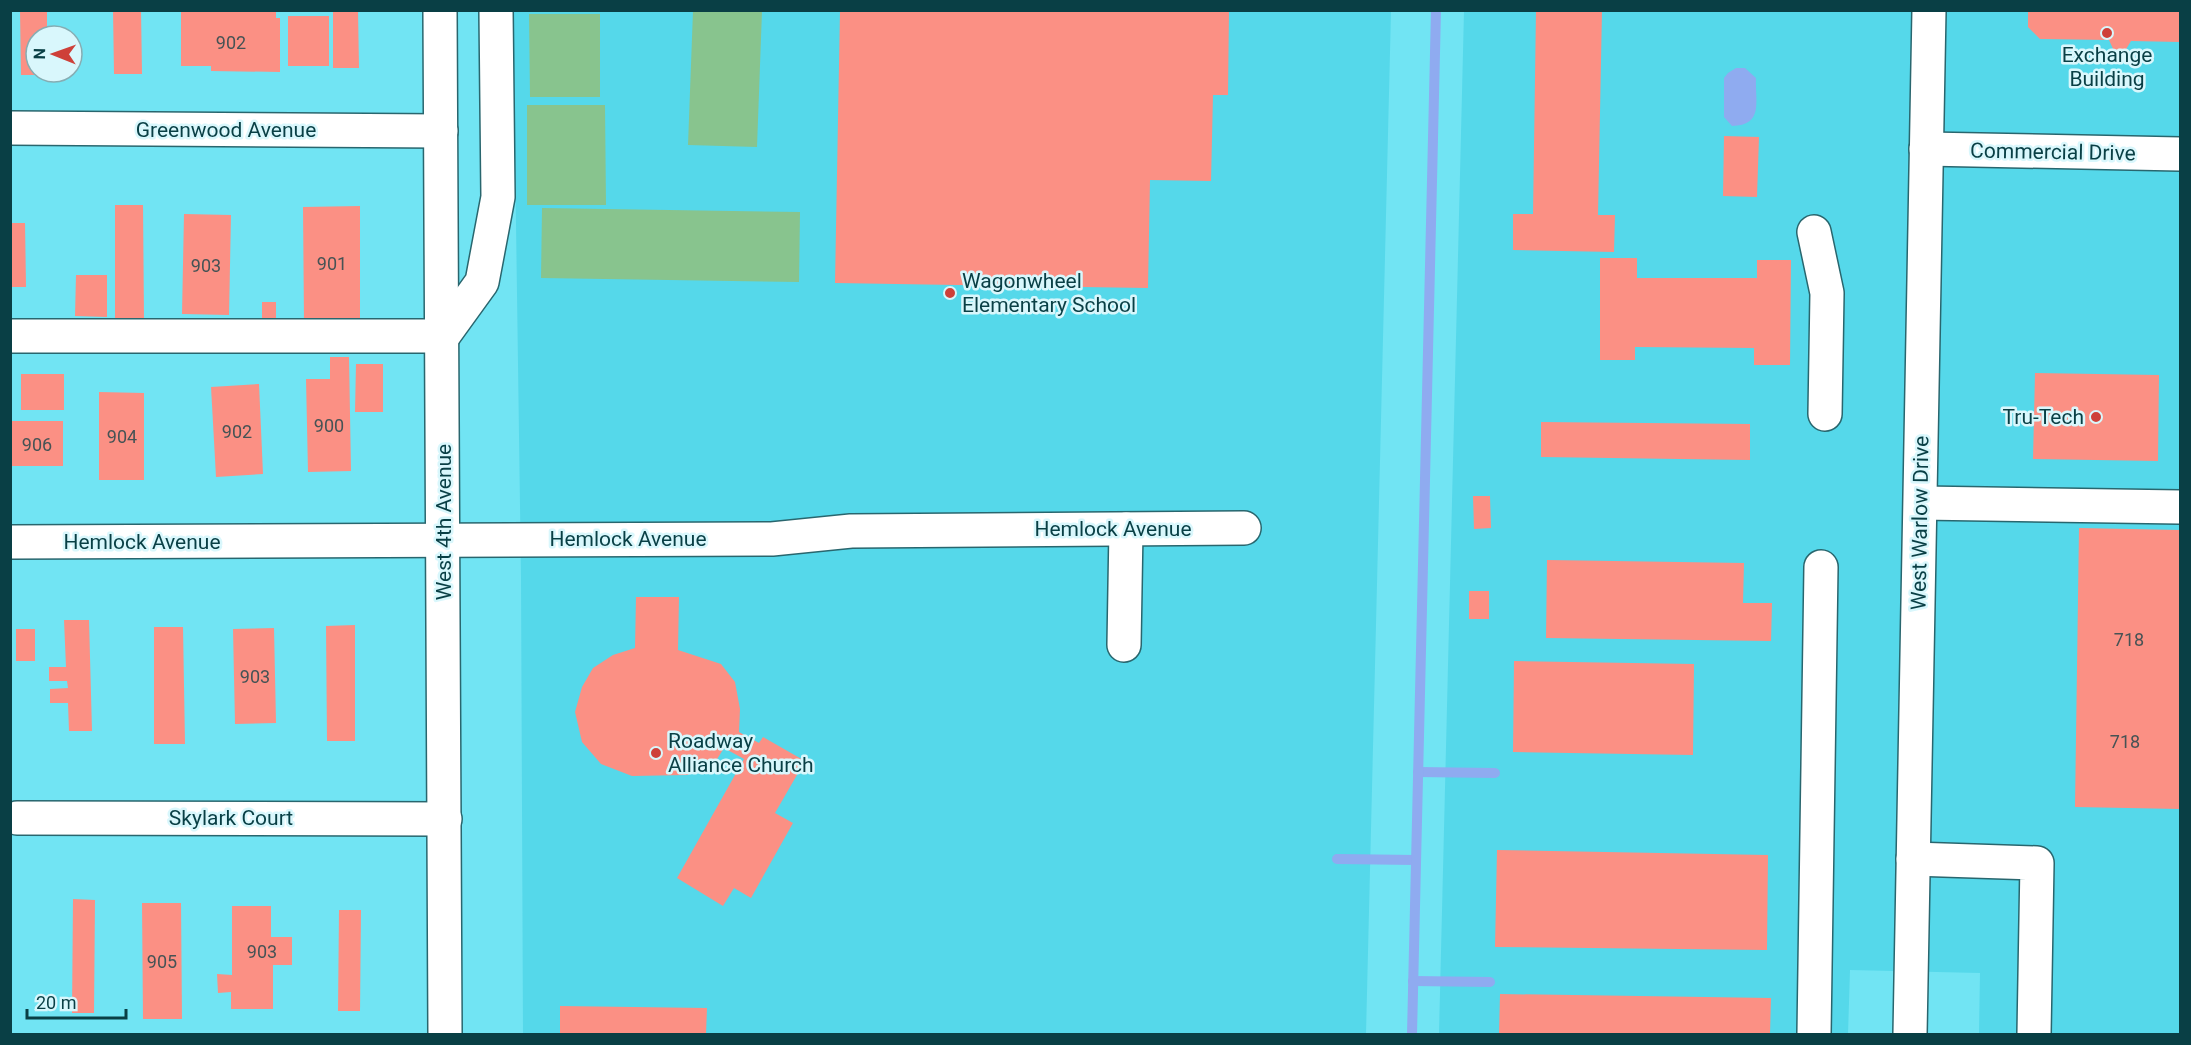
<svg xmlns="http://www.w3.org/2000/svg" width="2191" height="1045" font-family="Roboto,sans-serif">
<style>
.built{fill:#55d8ea}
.green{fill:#88c48e}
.water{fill:#8fabf0}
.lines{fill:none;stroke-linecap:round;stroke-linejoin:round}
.stream{stroke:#8fabf0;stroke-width:10}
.building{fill:#fb9084}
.minor-casing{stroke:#29666e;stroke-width:36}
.minor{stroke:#fff;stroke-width:33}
.poi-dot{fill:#ce4039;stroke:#d9f7fc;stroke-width:2}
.labels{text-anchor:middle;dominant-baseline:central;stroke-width:5;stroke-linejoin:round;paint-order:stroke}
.number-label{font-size:18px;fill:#465355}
.poi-label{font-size:21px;fill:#093f45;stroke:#d9f7fc;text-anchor:start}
.street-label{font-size:21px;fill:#093f45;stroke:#d9f7fc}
</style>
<rect width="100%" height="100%" fill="#71e4f3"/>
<g class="built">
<polygon points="513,11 1391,11 1366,1034 523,1034 521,576"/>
<polygon points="1464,11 2180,11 2180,1034 1979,1034 1980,973 1850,970 1848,1034 1439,1034"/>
</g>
<g class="green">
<polygon points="693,11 762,11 757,147 688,145"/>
<polygon points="529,14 600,14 600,97 530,97"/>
<polygon points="527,105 605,105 606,205 527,205"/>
<polygon points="542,208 800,212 799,282 541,278"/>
</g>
<path class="water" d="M1736,68H1745L1756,78C1755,102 1764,125 1732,126L1724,117V78L1728,73Z"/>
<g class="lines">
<g class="stream">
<polyline points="1418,772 1495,773"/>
<polyline points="1337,859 1416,860"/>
<polyline points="1413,981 1490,982"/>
<polyline points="1412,1034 1436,10"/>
</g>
</g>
<g class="building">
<polygon points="20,10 47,10 47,36 36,36 36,72 48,72 48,75 21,75"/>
<polygon points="113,10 141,10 142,74 114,74"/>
<polygon points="181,10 276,10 276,18 280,18 280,72 211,71 211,66 181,66"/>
<polygon points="333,10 358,10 359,68 333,68"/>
<polygon points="840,10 1229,10 1228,95 1213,95 1211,181 1150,180 1148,288 835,283"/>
<polygon points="1536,10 1602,10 1598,215 1615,215 1614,252 1513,250 1513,214 1533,214"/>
<polygon points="2028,10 2180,10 2180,42 2131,41 2125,51 2114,51 2109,40 2040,39 2028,27"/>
<rect x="288" y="16" width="41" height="50"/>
<polygon points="1724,136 1759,137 1757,197 1723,196"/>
<polygon points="115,205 143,205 144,319 115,319"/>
<polygon points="360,206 360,320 304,321 303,207"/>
<polygon points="184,214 231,215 229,315 182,314"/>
<polygon points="10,223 25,223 26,287 10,287"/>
<polygon points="1600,258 1637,258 1637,278 1757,278 1757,260 1791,260 1790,365 1754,365 1754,348 1635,347 1635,360 1600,360"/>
<polygon points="76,275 107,275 107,317 75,316"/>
<polygon points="262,302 276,302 276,323 262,322"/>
<polygon points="330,357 349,357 351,471 308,472 306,379 330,379"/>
<polygon points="356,364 383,364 383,412 355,412"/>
<polygon points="2035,373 2159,375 2158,461 2033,459"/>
<rect x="21" y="374" width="43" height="36"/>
<polygon points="259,384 263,474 216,477 211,387"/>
<polygon points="99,392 144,393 144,480 99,480"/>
<rect x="10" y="421" width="53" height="45"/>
<polygon points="1541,422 1750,424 1750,460 1541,457"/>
<polygon points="1473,496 1490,496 1491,528 1474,529"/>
<polygon points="2079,528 2180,530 2180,809 2075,807"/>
<polygon points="1547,560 1744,563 1743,603 1772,603 1771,641 1546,638"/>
<rect x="1469" y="591" width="20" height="28"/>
<polygon points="636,597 679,597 678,650 721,664 735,682 740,709 739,732 759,743 763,737 805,761 775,813 793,823 751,898 734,888 723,906 677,878 744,759 724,748 714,764 687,775 632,776 601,764 582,742 575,712 582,687 593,668 613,655 635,648"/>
<polygon points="64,620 89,620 92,731 69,731 68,703 50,703 50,689 68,688 67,681 49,681 49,667 66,667"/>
<polygon points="355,625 355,741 327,741 326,626"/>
<polygon points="154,627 183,627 185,744 154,744"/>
<polygon points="274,628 276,723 235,724 233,629"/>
<rect x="16" y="629" width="19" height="32"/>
<polygon points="1514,661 1694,664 1693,755 1513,752"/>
<polygon points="1497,850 1768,855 1767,950 1495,947"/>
<polygon points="73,899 95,900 94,1013 72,1013"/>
<polygon points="142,903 181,903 182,1019 143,1019"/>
<polygon points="232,906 271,906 271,937 292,937 292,965 273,965 273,1009 231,1009 231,992 218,993 217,974 232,975"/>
<polygon points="339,910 361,910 360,1011 338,1011"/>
<polygon points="1500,994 1771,998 1770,1034 1499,1034"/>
<polygon points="560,1006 707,1008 706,1034 560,1034"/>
</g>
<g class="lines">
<g class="minor-casing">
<g id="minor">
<polyline points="440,10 445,1034"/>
<polyline points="10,128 441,131"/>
<polyline points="1926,149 2180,154"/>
<polyline points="1814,232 1827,293 1825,414"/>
<polyline points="10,336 443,336 482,282 498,197 496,10"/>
<polyline points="1921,503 2180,507"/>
<polyline points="10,542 772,539 851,531 1244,528"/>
<polyline points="1124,645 1126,529"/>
<polyline points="17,818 445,819"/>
<polyline points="1913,859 2037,863 2034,1034"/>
<polyline points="1814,1034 1821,567"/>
<polyline points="1910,1034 1929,10"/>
</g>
</g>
<use href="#minor" class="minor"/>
</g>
<g class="poi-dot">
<circle cx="2107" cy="33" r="6"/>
<circle cx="950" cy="293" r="6"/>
<circle cx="2096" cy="417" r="6"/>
<circle cx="656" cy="753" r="6"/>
</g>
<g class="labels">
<g class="number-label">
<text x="231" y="42">902</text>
<text x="332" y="263">901</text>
<text x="206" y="265">903</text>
<text x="329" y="425">900</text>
<text x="237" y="431">902</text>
<text x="122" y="436">904</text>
<text x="37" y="444">906</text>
<text x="2129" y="639">718</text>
<text x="255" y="676">903</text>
<text x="2125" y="741">718</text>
<text x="262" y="951">903</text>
<text x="162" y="961">905</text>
</g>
<g class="poi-label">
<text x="2107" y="55" text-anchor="middle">Exchange<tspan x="2107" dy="24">Building</tspan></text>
<text x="962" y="281">Wagonwheel<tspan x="962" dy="24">Elementary School</tspan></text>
<text x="2084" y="417" text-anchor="end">Tru-Tech</text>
<text x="668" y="741">Roadway<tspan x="668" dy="24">Alliance Church</tspan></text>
</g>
<g class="street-label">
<text x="226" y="130">Greenwood Avenue</text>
<text transform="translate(2053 152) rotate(1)">Commercial Drive</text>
<text transform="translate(444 522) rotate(-90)">West 4th Avenue</text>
<text transform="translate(1920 523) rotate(-89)">West Warlow Drive</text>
<text x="1113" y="529">Hemlock Avenue</text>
<text x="628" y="539">Hemlock Avenue</text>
<text x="142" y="542">Hemlock Avenue</text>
<text x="231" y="818">Skylark Court</text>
</g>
</g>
<rect width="2191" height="1045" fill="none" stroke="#093f45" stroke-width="24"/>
<g transform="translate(54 54) rotate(271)"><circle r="28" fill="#d9f7fc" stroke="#86adb3" stroke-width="1.5"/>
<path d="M0-4.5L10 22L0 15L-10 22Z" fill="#ce4039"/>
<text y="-9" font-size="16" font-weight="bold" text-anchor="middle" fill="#093f45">N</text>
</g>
<path d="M27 1009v9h99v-9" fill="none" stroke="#093f45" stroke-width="3"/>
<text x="36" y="1009" font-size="18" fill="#093f45" stroke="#d9f7fc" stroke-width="4.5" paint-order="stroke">20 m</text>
</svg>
